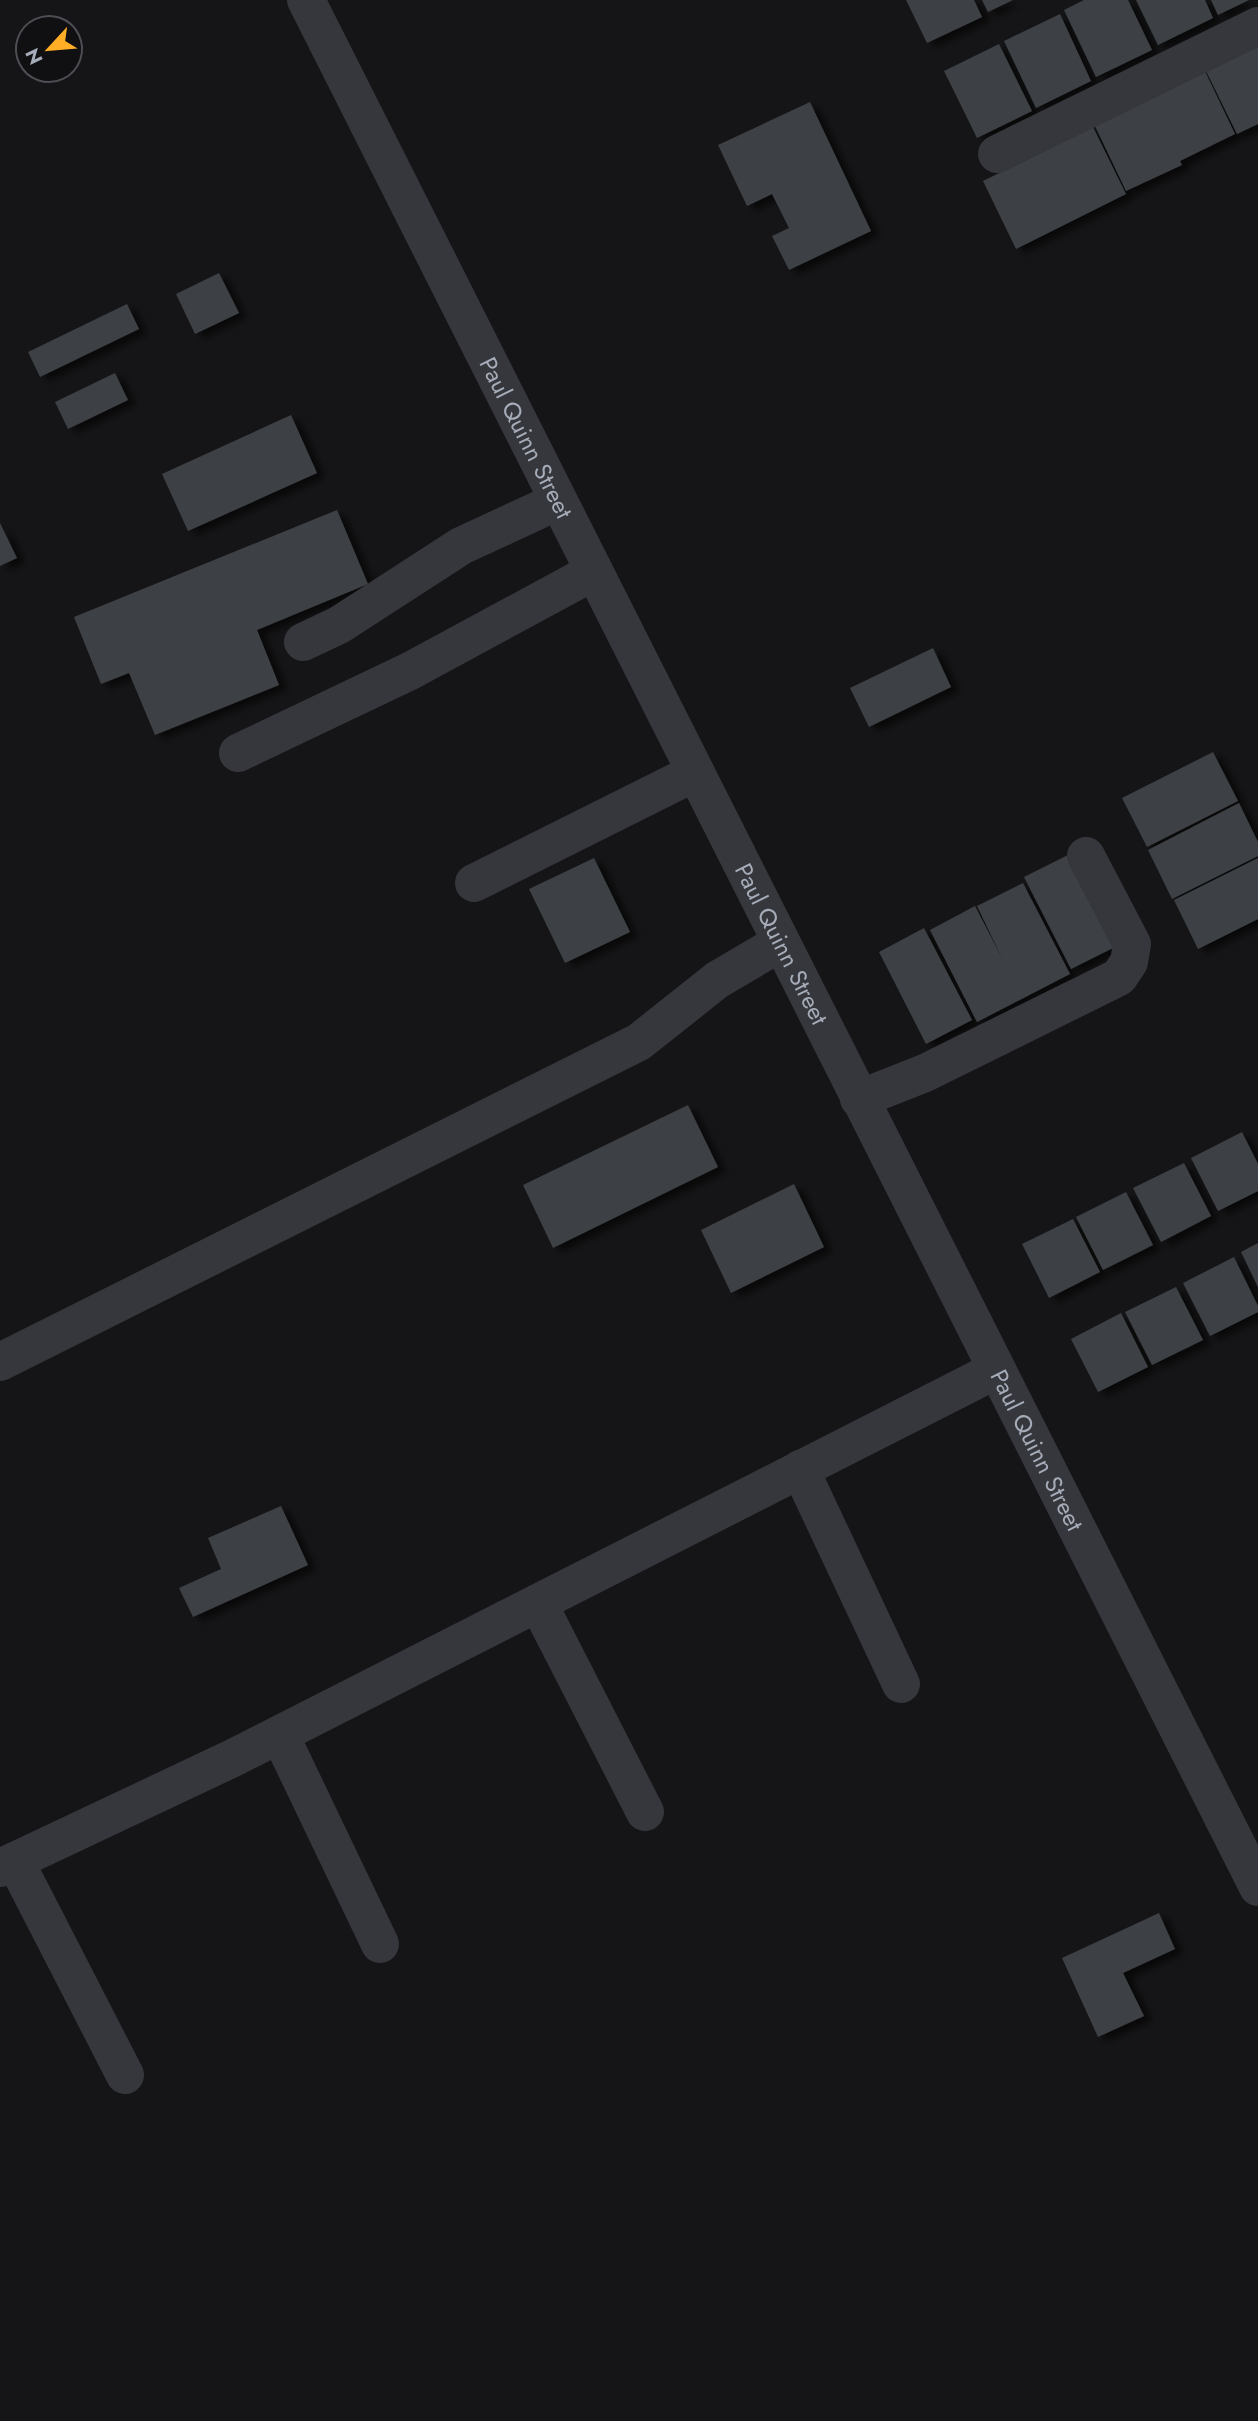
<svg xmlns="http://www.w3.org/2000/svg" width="1258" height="2421" font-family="Jost,sans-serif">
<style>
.building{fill:#3e4044;filter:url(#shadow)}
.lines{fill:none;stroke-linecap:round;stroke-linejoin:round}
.minor{stroke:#35373c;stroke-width:38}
.labels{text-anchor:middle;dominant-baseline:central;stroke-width:5;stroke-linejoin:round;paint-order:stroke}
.street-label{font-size:24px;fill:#a5acb8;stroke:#101012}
</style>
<defs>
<filter id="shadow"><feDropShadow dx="8" dy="4.5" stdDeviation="3.5" flood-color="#0009"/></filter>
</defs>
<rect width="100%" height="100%" fill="#151517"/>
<g class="building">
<polygon points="906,0 974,0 982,17 927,43"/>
<polygon points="982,0 1013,0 988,12"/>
<polygon points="1084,0 1128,0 1152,50 1096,77 1064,10"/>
<polygon points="1136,0 1205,0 1213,18 1158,45"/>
<polygon points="1211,0 1249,0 1218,15"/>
<polygon points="1060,14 1091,81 1036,108 1004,41"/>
<polygon points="1258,42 1258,124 1237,134 1204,67"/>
<polygon points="999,44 1032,111 977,138 944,71"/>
<polygon points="1203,67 1235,134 1180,161 1182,165 1126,191 1094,124"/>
<polygon points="810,102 871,231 789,270 772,236 789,228 772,194 747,206 718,145"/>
<polygon points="1093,127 1126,194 1016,249 983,181"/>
<polygon points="219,273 239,313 195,334 176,294"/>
<polygon points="127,304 139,329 40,377 28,352"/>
<polygon points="115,373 128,400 68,429 55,402"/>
<polygon points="291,415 317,473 188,531 162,474"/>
<polygon points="337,510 368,584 257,630 279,685 155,735 129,673 101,684 74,617"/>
<polygon points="0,523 17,558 0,566"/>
<polygon points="933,648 951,687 869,727 850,688"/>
<polygon points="1213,752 1238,801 1147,847 1122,798"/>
<polygon points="1239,803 1258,842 1258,856 1172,899 1148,850"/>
<polygon points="1070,854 1117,946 1071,969 1024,877"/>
<polygon points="594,858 630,932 565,963 529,889"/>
<polygon points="1258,858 1258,919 1198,949 1174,900"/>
<polygon points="1023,883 1070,974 977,1022 930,930 975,906 1002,958 977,906"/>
<polygon points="924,928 972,1020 926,1044 879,952"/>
<polygon points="688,1105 718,1167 553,1248 523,1185"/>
<polygon points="1242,1132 1258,1164 1258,1191 1218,1211 1191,1158"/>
<polygon points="1184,1163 1211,1216 1161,1242 1133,1188"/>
<polygon points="794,1184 824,1247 731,1293 701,1230"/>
<polygon points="1126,1192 1153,1245 1103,1270 1076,1217"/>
<polygon points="1073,1219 1100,1272 1049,1298 1022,1244"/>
<polygon points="1258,1243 1258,1287 1241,1252"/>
<polygon points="1234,1257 1258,1306 1258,1312 1210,1336 1183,1283"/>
<polygon points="1176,1287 1203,1340 1152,1365 1125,1312"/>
<polygon points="1121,1313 1148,1367 1098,1392 1071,1339"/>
<polygon points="281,1506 308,1565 193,1617 179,1588 221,1569 208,1538"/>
<polygon points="1159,1913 1175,1949 1123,1973 1144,2016 1098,2037 1062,1958"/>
</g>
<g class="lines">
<g class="minor">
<path id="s1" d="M306,0L1258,1887"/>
<polyline points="997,154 1258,26"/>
<polyline points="303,642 339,625 461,546 558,501"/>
<polyline points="238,753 410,671 593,572"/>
<polyline points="474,883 694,773"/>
<polyline points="859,1099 925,1073 1119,977 1129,962 1132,944 1086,856"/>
<polyline points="0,1362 639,1042 717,980 780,943"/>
<polyline points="800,1469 901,1684"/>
<polyline points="538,1603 645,1812"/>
<polyline points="280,1735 380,1944"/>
<polyline points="15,1861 125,2075"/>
<polyline points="0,1868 233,1758 996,1370"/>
</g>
</g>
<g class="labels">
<g class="street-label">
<text stroke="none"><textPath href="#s1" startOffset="490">Paul Quinn Street</textPath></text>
<text stroke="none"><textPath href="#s1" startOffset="1057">Paul Quinn Street</textPath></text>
<text stroke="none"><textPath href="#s1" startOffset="1624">Paul Quinn Street</textPath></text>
</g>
</g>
<g transform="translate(49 49) rotate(244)"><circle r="33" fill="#101012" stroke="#4c4e54" stroke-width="2"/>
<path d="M0-5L12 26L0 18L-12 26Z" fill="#ffae25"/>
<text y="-10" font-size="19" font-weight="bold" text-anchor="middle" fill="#a5acb8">N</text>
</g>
</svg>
